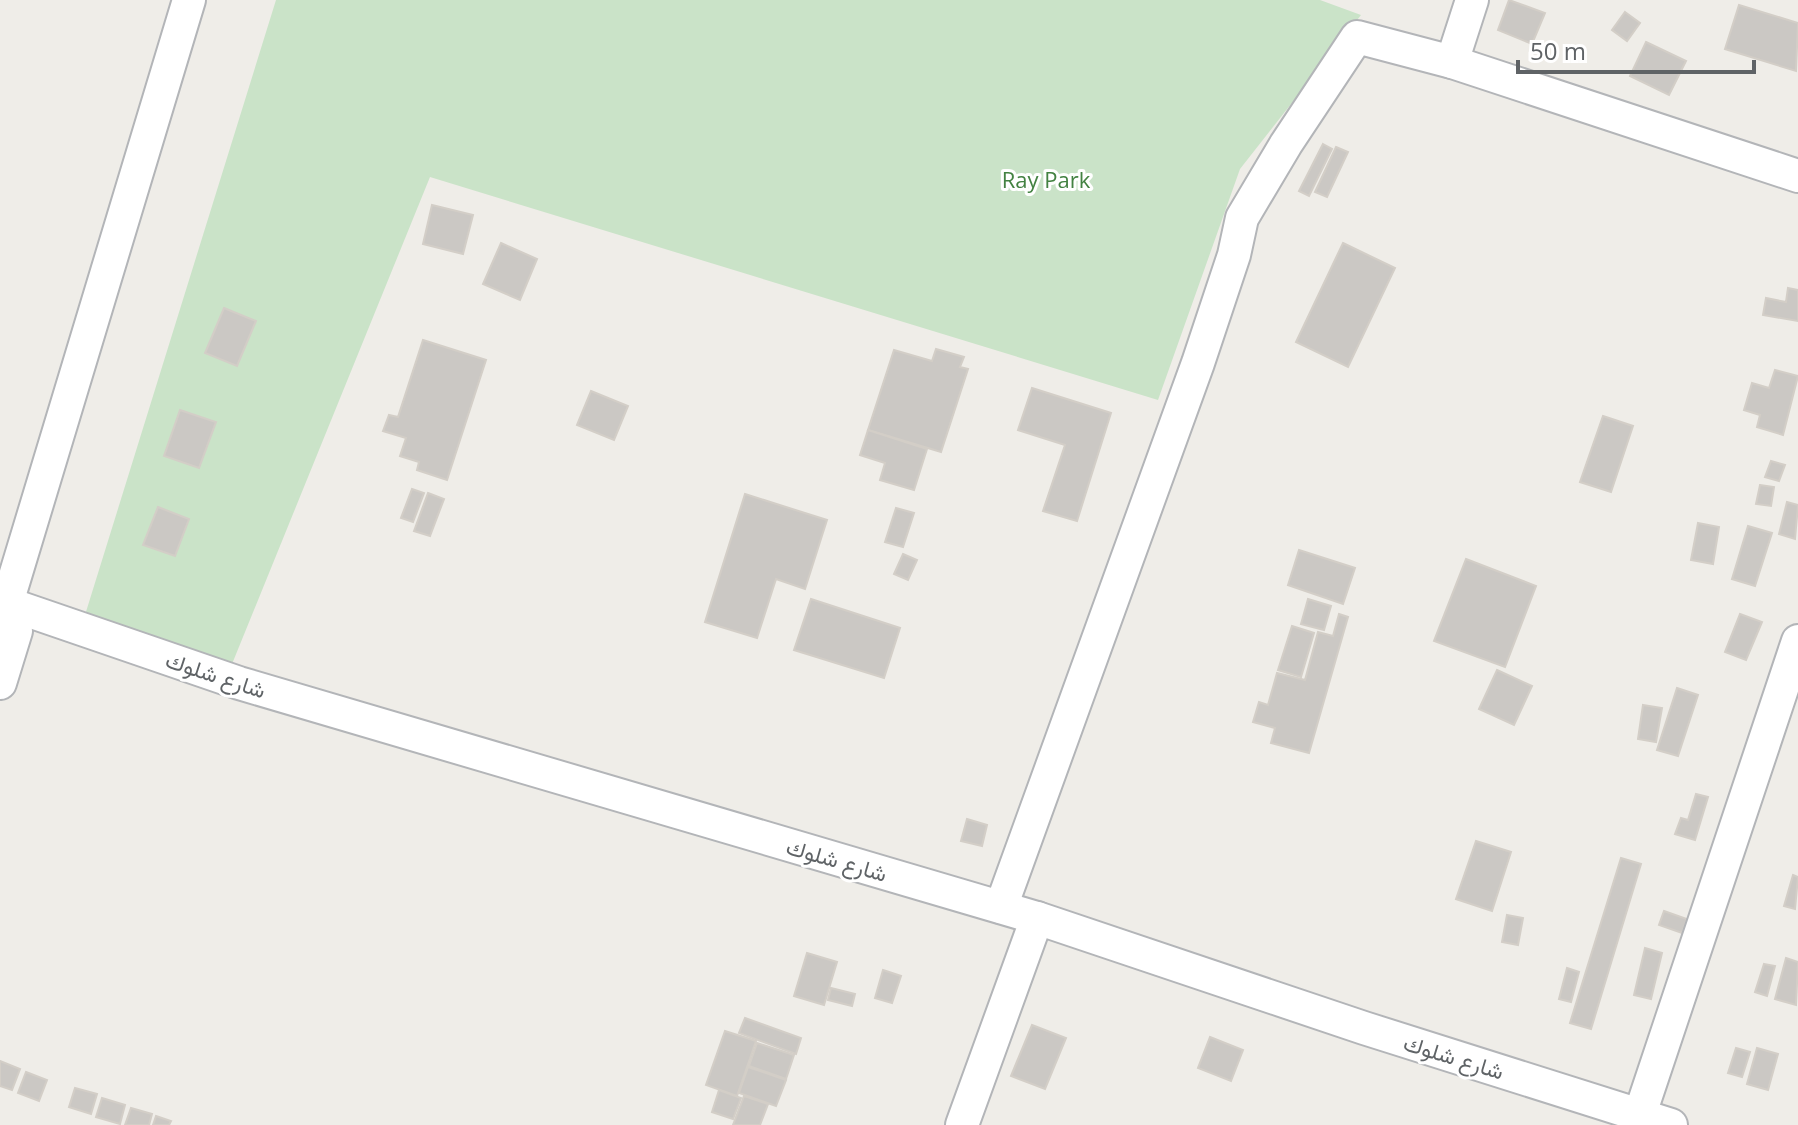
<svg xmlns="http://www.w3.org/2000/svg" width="1798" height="1125" font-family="'Open Sans',Vazirmatn,sans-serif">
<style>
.green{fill:#cae3c8}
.building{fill:#cbc8c4;stroke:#d3cec7;stroke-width:2}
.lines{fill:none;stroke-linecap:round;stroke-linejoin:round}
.minor-casing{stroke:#b3b5b8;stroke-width:36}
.minor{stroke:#fff;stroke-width:32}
.labels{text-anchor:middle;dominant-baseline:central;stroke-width:6;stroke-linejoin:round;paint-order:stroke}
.park-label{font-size:22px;fill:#438242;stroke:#fff}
.street-label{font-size:22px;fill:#5f6366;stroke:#fff}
</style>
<rect width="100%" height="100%" fill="#efede8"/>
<polygon class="green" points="276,0 1320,0 1361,15 1240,169 1158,400 430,177 232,664 85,615"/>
<g class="building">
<polygon points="1509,0 1545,13 1532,44 1498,30"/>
<polygon points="1739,5 1798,23 1796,71 1725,49"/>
<polygon points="1625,12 1640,23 1627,41 1612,30"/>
<polygon points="1646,42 1686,61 1669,95 1630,76"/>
<polygon points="1323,144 1332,149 1309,196 1299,191"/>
<polygon points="1336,147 1348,152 1327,197 1315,192"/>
<polygon points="432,205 473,215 463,254 423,244"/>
<polygon points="501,243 537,259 520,300 483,284"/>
<polygon points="1343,243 1395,268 1348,367 1296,342"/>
<polygon points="1788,288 1798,290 1798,321 1763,315 1766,298 1786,302"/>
<polygon points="224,308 256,321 237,366 205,353"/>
<polygon points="423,340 486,360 447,480 417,470 419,462 400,456 406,438 383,431 389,415 398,417"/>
<polygon points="936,349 964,357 960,367 968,369 941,452 868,430 894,350 932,361"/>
<polygon points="1775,370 1798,376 1783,435 1757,427 1760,415 1744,410 1752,383 1769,388"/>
<polygon points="1032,388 1111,413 1077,521 1043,511 1065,445 1018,430"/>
<polygon points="591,391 628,406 614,440 577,425"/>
<polygon points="180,410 216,422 199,468 164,456"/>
<polygon points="1603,416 1633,426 1611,492 1580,482"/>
<polygon points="868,430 927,449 914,490 880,480 885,463 860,455"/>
<polygon points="1771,461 1785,465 1779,481 1765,477"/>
<polygon points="1760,485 1774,487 1771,506 1756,504"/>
<polygon points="412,489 424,493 413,522 401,518"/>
<polygon points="428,493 444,499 430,536 414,531"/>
<polygon points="745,494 827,520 805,589 776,579 757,638 705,622"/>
<polygon points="1787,502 1798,505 1795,539 1779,534"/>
<polygon points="158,507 189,519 175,556 143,545"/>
<polygon points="896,508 914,513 903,547 885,542"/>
<polygon points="1698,523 1719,527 1713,564 1691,560"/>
<polygon points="1748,526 1772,533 1755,586 1732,579"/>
<polygon points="1299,550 1355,568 1343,604 1288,585"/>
<polygon points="903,554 917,560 908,580 894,574"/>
<polygon points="1466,559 1536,586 1505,667 1434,641"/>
<polygon points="811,599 900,628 884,678 794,650"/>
<polygon points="1308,599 1331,606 1324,630 1301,624"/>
<polygon points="1339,614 1348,617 1309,753 1271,743 1275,728 1253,722 1259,702 1268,705 1277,673 1305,680 1318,632 1333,636"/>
<polygon points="1740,614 1762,622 1746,660 1725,652"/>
<polygon points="1292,626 1314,633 1301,677 1278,670"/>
<polygon points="1497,670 1532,686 1514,725 1479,709"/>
<polygon points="1677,688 1698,695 1678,756 1657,750"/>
<polygon points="1643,705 1662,708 1656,742 1638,739"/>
<polygon points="1696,794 1708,797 1695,840 1675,834 1681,818 1688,820"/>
<polygon points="967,819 987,825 982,846 961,841"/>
<polygon points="1476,841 1511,852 1492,911 1456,899"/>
<polygon points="1621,858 1641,864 1591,1029 1570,1023"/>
<polygon points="1793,875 1798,877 1795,909 1784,906"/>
<polygon points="1664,911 1687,919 1682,933 1659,925"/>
<polygon points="1507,915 1523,918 1518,945 1502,942"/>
<polygon points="1645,948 1662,953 1651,999 1634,995"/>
<polygon points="807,953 837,962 824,1005 794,996"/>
<polygon points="1786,958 1798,962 1796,1005 1775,999"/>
<polygon points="1764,964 1775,966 1767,996 1755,992"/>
<polygon points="1567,968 1579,972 1571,1002 1559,999"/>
<polygon points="883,970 901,976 892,1003 875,998"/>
<polygon points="831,988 855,994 852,1006 828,1000"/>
<polygon points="745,1018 801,1038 796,1054 739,1033"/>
<polygon points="1032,1025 1066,1038 1045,1089 1011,1076"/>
<polygon points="725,1031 756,1041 737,1096 706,1085"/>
<polygon points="1210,1037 1243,1050 1231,1081 1198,1068"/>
<polygon points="757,1043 794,1055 786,1079 749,1066"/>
<polygon points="1736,1048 1750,1052 1742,1077 1728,1073"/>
<polygon points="1757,1048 1778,1054 1768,1090 1747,1084"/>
<polygon points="0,1061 20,1069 12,1090 0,1086"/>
<polygon points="748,1067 786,1080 776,1106 739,1093"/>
<polygon points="26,1072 47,1080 39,1101 18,1093"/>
<polygon points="75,1088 97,1094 91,1114 69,1107"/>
<polygon points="719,1090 741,1098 733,1119 712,1112"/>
<polygon points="744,1096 768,1104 760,1125 733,1125"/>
<polygon points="102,1098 125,1105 120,1124 96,1117"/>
<polygon points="131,1108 152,1114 149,1125 125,1125"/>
<polygon points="156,1116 171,1121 169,1125 153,1125"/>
</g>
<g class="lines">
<g class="minor-casing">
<g id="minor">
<polyline points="1452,62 1798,176"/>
<polyline points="0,601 239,683 1037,918 1364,1028 1671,1125"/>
<polyline points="0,683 16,631 7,603 189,0"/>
<polyline points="1001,907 1198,363 1234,255 1242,218 1286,144 1357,37 1452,62 1472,0"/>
<polyline points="1640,1114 1798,641"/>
<polyline points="962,1125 1037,918"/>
</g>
</g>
<use href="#minor" class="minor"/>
</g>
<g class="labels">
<g class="park-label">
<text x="1046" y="179">Ray Park</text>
</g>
<g class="street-label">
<text transform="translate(216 674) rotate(18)">شارع شلوك</text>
<text transform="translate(837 859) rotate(16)">شارع شلوك</text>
<text transform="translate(1454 1056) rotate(17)">شارع شلوك</text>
</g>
</g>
<path d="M1518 60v12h236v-12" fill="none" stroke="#5f6366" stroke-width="4"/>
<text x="1530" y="60" font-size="24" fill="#5f6366" stroke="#ffffff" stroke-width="6" paint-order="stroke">50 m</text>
</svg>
